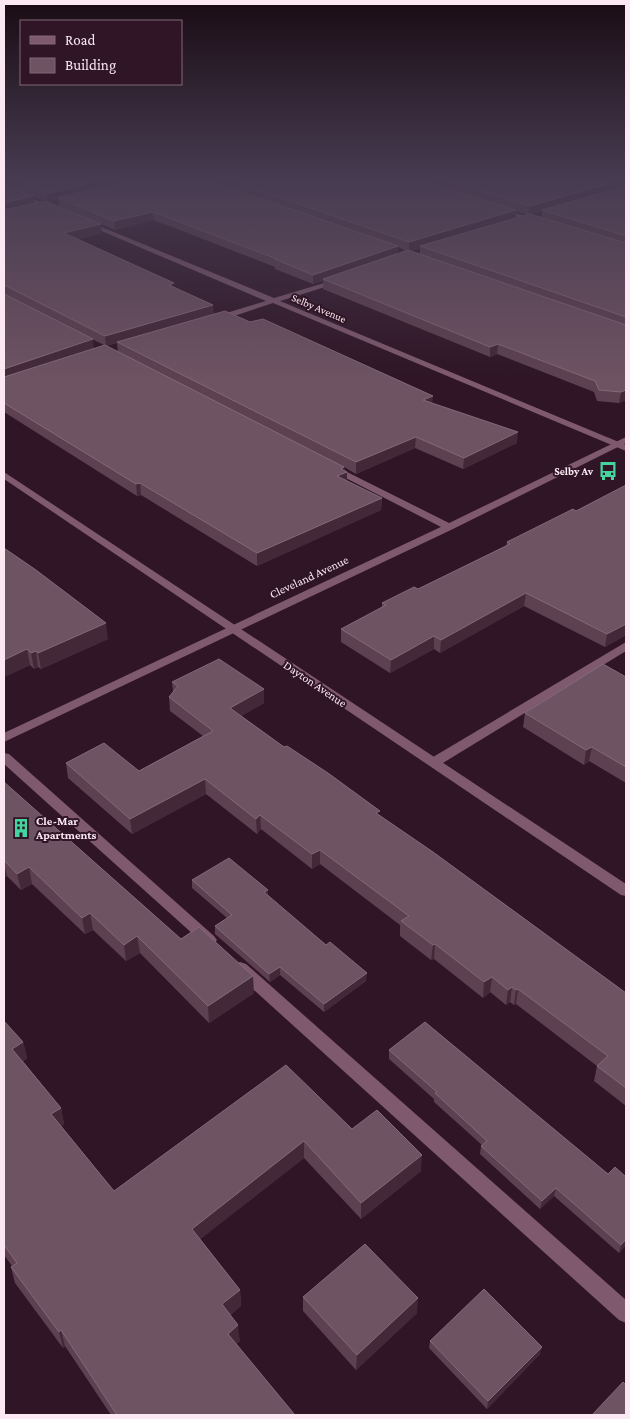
<svg xmlns="http://www.w3.org/2000/svg" width="630" height="1419" font-family="'Crimson Pro',serif">
<style>
.lines{fill:none;stroke-linecap:round;stroke-linejoin:round}
.service{fill:#7f5a6e;fill-rule:evenodd}
.minor{fill:#7f5a6e;fill-rule:evenodd}
.tertiary{fill:#7f5a6e;fill-rule:evenodd}
.wall{fill:#5d4150;fill-rule:evenodd}
.shaded-wall{fill:#432838}
.building{fill:#6e5362;stroke:#846a78}
.labels{text-anchor:middle;dominant-baseline:central;stroke-width:4;stroke-linejoin:round;paint-order:stroke}
.far-street-label{font-size:11px;fill:#fbe8f2;stroke:#2f1525}
.far-poi-label{font-size:11px;font-weight:bold;fill:#fbe8f2;stroke:#2f1525;text-anchor:end}
.street-label{font-size:12px;fill:#fbe8f2;stroke:#2f1525}
.poi-label{font-size:12px;font-weight:bold;fill:#fbe8f2;stroke:#2f1525;text-anchor:start}
</style>
<rect width="100%" height="100%" fill="#2f1525"/>
<g class="lines">
<g class="service">
<polygon points="333,465 453,525 454,527 449,530 445,529 330,470 328,468"/>
<polygon points="626,642 626,651 438,766 433,767 426,763 428,760"/>
<polygon points="4,753 9,754 214,936 217,940 214,944 209,946 204,944 4,764"/>
<polygon points="240,962 246,964 626,1300 626,1323 619,1320 234,972 232,968 234,964"/>
</g>
<g class="minor">
<polygon points="4,186 54,208 55,209 50,210 4,190"/>
<polygon points="499,208 540,221 541,222 538,224 497,211"/>
<polygon points="87,221 274,298 341,278 341,282 280,301 626,445 626,451 273,303 219,321 213,321 213,317 266,301 85,224 84,223"/>
<polygon points="4,472 626,884 626,896 621,895 4,479"/>
</g>
<polygon class="tertiary" points="626,437 626,443 453,529 4,742 4,733 445,525"/>
</g>
<g class="wall">
<path d="M4,180H626V400L619,403L597,401L594,392L497,354L490,357L323,289V281L313,284L275,269V267L154,220L115,230L59,206L58,199L47,202L33,196L34,204L101,224L102,233L78,239L174,287L214,314L433,404L517,443L463,469L415,448L356,474L344,467L347,481L382,498L381,510L257,566L141,495L137,496L4,412ZM516,211L528,215L516,218ZM542,211V218L531,214H532ZM398,247L406,251L397,254ZM420,248V254L411,251ZM74,330L106,346L117,343L118,352L94,349Z"/>
<polygon points="573,509 626,635 605,647 524,606 440,653 434,649 390,673 341,642 341,629 382,608 382,603 418,589 506,546 507,542"/>
<polygon points="4,548 108,639 41,669 38,667 34,669 30,665 4,677"/>
<polygon points="626,677 626,783 589,761 584,765 523,727 525,713"/>
<polygon points="172,682 264,703 241,716 626,993 626,1106 594,1081 597,1066 516,1004 514,1005 510,1002 506,1005 490,992 483,998 434,959 431,960 400,936 400,925 320,864 312,869 261,829 257,834 206,794 132,834 68,778 66,763 139,771 203,736 170,711 169,697 173,692"/>
<polygon points="4,782 181,939 254,993 209,1023 140,953 126,961 93,930 85,934 32,884 21,890 7,876 4,878"/>
<polygon points="192,880 268,896 366,981 324,1012 280,975 270,982 215,934 215,926 227,918 192,888"/>
<polygon points="4,1021 23,1042 27,1058 23,1061 61,1108 64,1124 61,1126 114,1191 352,1129 421,1171 361,1219 304,1158 200,1239 240,1290 241,1306 230,1315 240,1341 236,1344 295,1415 111,1415 65,1346 63,1348 15,1283 11,1267 12,1266 4,1255"/>
<polygon points="389,1050 608,1174 626,1177 626,1245 619,1253 554,1196 540,1209 480,1154 481,1146 482,1145 434,1102 434,1099 389,1059"/>
<polygon points="303,1297 417,1313 356,1370 303,1311"/>
<polygon points="430,1341 540,1354 487,1409 429,1348"/>
</g>
<g class="shaded-wall">
<polygon points="102,180 136,180 58,198 58,199 47,202 46,194"/>
<polygon points="621,180 626,180 626,187 542,210 542,211 529,215 530,206"/>
<polygon points="33,196 34,205 4,212 4,203"/>
<polygon points="516,210 516,219 420,246 420,248 409,251 409,242"/>
<polygon points="153,212 154,220 115,230 114,221"/>
<polygon points="101,224 102,233 66,242 64,233"/>
<polygon points="398,246 397,255 323,279 323,281 313,284 313,275"/>
<polygon points="213,305 214,315 106,346 105,336"/>
<polygon points="93,339 94,350 4,380 4,369"/>
<polygon points="498,344 497,354 490,357 490,347"/>
<polygon points="626,390 626,400 619,403 621,392"/>
<polygon points="433,396 432,407 423,400"/>
<polygon points="518,432 517,443 463,469 464,458"/>
<polygon points="416,437 415,448 356,474 356,462"/>
<polygon points="344,467 344,473 347,472 347,483 337,476 341,469"/>
<polygon points="140,483 141,495 137,496 136,484"/>
<polygon points="382,498 381,510 257,566 257,553"/>
<polygon points="526,593 524,606 440,653 441,640"/>
<polygon points="106,623 108,639 41,669 38,653"/>
<polygon points="626,624 626,635 605,647 607,634"/>
<polygon points="434,636 434,649 390,673 391,660"/>
<polygon points="27,649 30,665 4,677 4,660"/>
<polygon points="36,651 38,667 34,669 31,653"/>
<polygon points="264,689 264,703 231,722 230,708"/>
<polygon points="592,747 589,761 584,765 586,750"/>
<polygon points="205,779 206,794 132,834 130,819"/>
<polygon points="260,815 261,829 257,834 256,819"/>
<polygon points="320,850 320,864 312,869 312,854"/>
<polygon points="4,863 7,876 4,878"/>
<polygon points="29,867 32,884 21,890 17,874"/>
<polygon points="268,890 268,898 264,892"/>
<polygon points="90,913 93,930 85,934 82,918"/>
<polygon points="137,936 140,953 126,961 124,945"/>
<polygon points="435,944 434,959 431,960 433,945"/>
<polygon points="280,967 280,975 270,982 269,974"/>
<polygon points="367,973 366,981 324,1012 324,1004"/>
<polygon points="253,976 254,993 209,1023 208,1006"/>
<polygon points="492,977 490,992 483,998 484,982"/>
<polygon points="512,987 510,1002 506,1005 508,990"/>
<polygon points="518,989 516,1004 514,1005 516,990"/>
<polygon points="23,1042 27,1058 16,1065 12,1049"/>
<polygon points="61,1108 64,1124 55,1131 51,1114"/>
<polygon points="304,1141 304,1158 193,1245 192,1229"/>
<polygon points="422,1155 421,1171 361,1219 361,1203"/>
<polygon points="556,1188 554,1196 540,1209 542,1201"/>
<polygon points="626,1239 626,1245 619,1253 621,1245"/>
<polygon points="240,1290 241,1306 223,1320 222,1304"/>
<polygon points="418,1298 417,1313 356,1370 357,1355"/>
<polygon points="238,1325 240,1341 229,1349 228,1334"/>
<polygon points="61,1330 65,1346 63,1348 59,1332"/>
<polygon points="542,1347 540,1354 487,1409 488,1401"/>
</g>
<g class="building">
<polygon points="13,180 102,180 46,194"/>
<polygon points="129,180 207,180 398,246 313,275 275,259 277,259 153,212 114,221 58,198"/>
<polygon points="228,180 419,180 516,210 409,242"/>
<polygon points="443,180 621,180 530,206"/>
<polygon points="4,184 33,196 4,203"/>
<polygon points="626,186 626,236 542,210"/>
<polygon points="45,201 101,224 64,233 174,283 169,285 213,305 105,336 4,285 4,210"/>
<polygon points="530,214 626,243 626,317 420,246"/>
<polygon points="408,250 626,325 626,390 621,392 599,390 595,381 498,344 490,347 323,279"/>
<polygon points="4,294 93,339 4,369"/>
<polygon points="225,311 250,322 263,319 433,396 423,400 518,432 464,458 416,437 356,462 117,342"/>
<polygon points="105,345 344,467 341,469 347,472 337,476 382,498 257,553 140,483 136,484 4,403 4,377"/>
<polygon points="626,485 626,624 607,634 526,593 441,640 434,636 391,660 341,629 386,605 382,603 414,587 418,589 510,544 507,542 573,509 576,511"/>
<polygon points="4,548 36,570 106,623 38,653 36,651 31,653 27,649 4,660"/>
<polygon points="219,659 264,689 230,708 284,747 287,746 328,773 380,811 376,813 433,852 626,993 626,1088 597,1066 608,1056 518,989 516,990 512,987 508,990 492,977 484,982 435,944 433,945 401,921 409,916 320,850 312,854 260,815 256,819 205,779 130,819 66,763 104,743 139,771 213,731 169,697 178,686 172,682"/>
<polygon points="603,664 626,677 626,767 592,747 586,750 525,713"/>
<polygon points="4,782 181,939 199,927 253,976 208,1006 137,936 124,945 90,913 82,918 29,867 17,874 4,860"/>
<polygon points="229,858 268,890 264,892 326,945 330,942 367,973 324,1004 280,967 269,974 215,926 232,915 192,880"/>
<polygon points="4,1021 23,1042 12,1049 61,1108 51,1114 114,1191 286,1065 352,1129 377,1110 422,1155 361,1203 304,1141 192,1229 240,1290 222,1304 238,1325 228,1334 295,1415 117,1415 61,1330 59,1332 11,1267 17,1263 4,1245"/>
<polygon points="425,1022 608,1174 615,1167 626,1177 626,1239 621,1245 556,1188 542,1201 481,1146 487,1141 435,1093 437,1092 389,1050"/>
<polygon points="365,1244 418,1298 357,1355 303,1297"/>
<polygon points="484,1289 542,1347 488,1401 430,1341"/>
<polygon points="623,1382 626,1385 626,1415 592,1415"/>
</g>
<linearGradient id="sky" x2="0" y2="1"><stop stop-color="#1a0c14"/><stop offset="0.47" stop-color="#473b51"/><stop offset="1" stop-color="#473b51" stop-opacity="0"/></linearGradient>
<rect width="630" height="379" fill="url(#sky)"/>
<defs>
<g id="bus-bare" transform="scale(1.5)"><path d="M-5-6H5V4H4V6H2V4H-2V6H-4V4H-5ZM-3.5-4V0h7V-4ZM-3.5 1.2v1.5H-2V1.2ZM2 1.2v1.5H3.5V1.2Z" fill="#43d4a0" stroke="#2f1525" stroke-width="2.5" paint-order="stroke"/></g>
<g id="building-bare" transform="scale(1.5)"><path d="M-4-6H4V6H1V3H-1V6H-4ZM-2.5-4.3h1.7v1.8h-1.7ZM.8-4.3h1.7v1.8H.8ZM-2.5-1h1.7V.8h-1.7ZM.8-1h1.7V.8H.8Z" fill="#43d4a0" stroke="#2f1525" stroke-width="2.5" paint-order="stroke"/></g>
</defs>
<g fill-rule="evenodd">
<use href="#bus-bare" x="608" y="471"/>
<use href="#building-bare" x="21" y="828"/>
</g>
<g class="labels">
<g class="far-street-label">
<text transform="translate(319 308) rotate(23)">Selby Avenue</text>
</g>
<g class="far-poi-label">
<text x="593" y="471">Selby Av</text>
</g>
<g class="street-label">
<text transform="translate(309 577) rotate(-25)">Cleveland Avenue</text>
<text transform="translate(315 684) rotate(34)">Dayton Avenue</text>
</g>
<g class="poi-label">
<text x="36" y="821">Cle-Mar<tspan x="36" dy="14">Apartments</tspan></text>
</g>
</g>
<rect width="630" height="1419" fill="none" stroke="#fbe8f2" stroke-width="10"/>
<rect x="20" y="20" width="162" height="65" fill="#2f1525" stroke="#816977"/>
<rect x="30" y="36" width="25" height="8" fill="#7f5a6e" stroke="#816977"/>
<text x="65" y="45" font-size="15" fill="#fbe8f2">Road</text>
<rect x="30" y="58" width="25" height="15" fill="#6e5362" stroke="#816977"/>
<text x="65" y="70" font-size="15" fill="#fbe8f2">Building</text>
</svg>
